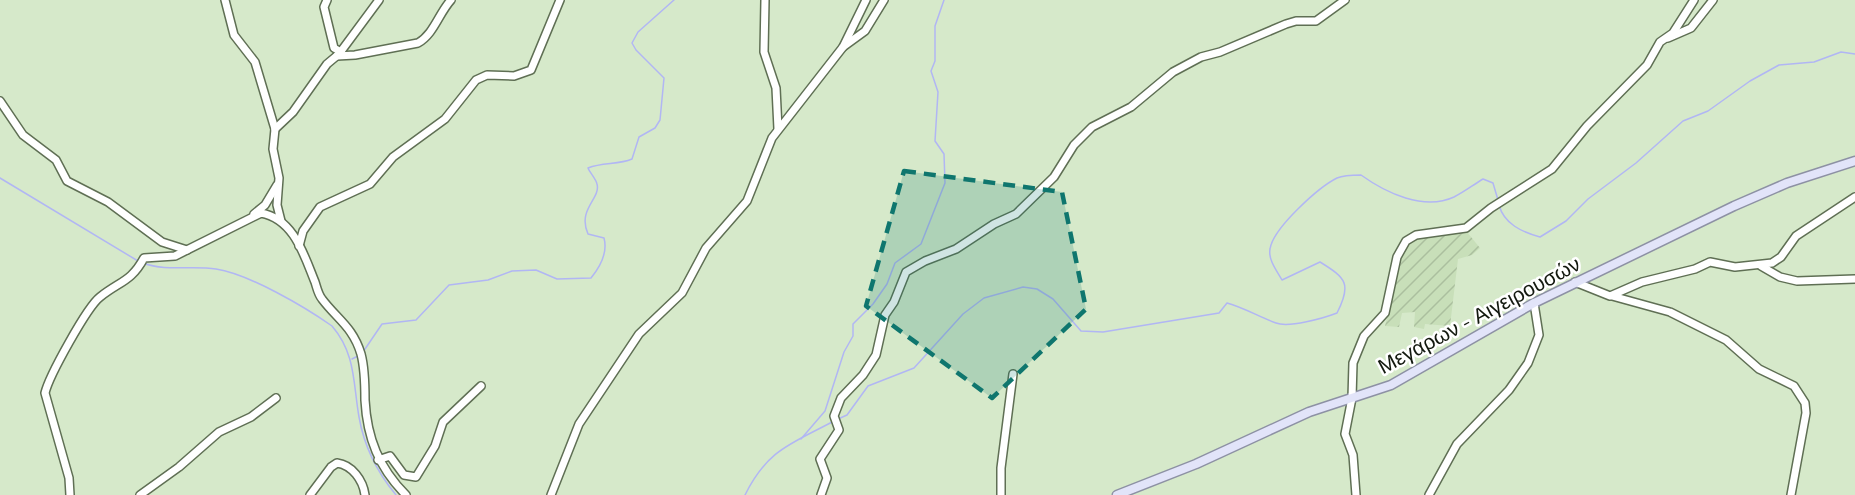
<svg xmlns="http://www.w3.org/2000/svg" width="1855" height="495" font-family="Montserrat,sans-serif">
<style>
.industrial{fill:url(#industrial-furrows)}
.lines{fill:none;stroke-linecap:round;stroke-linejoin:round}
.stream{stroke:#b1b6f4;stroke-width:1.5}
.minor-casing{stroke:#5f6f54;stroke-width:10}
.major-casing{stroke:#8d91a4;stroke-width:11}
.minor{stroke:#fff;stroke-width:7}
.major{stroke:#e2e4f9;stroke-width:8}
.marked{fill:#0f766e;fill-opacity:0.2;stroke:#0f766e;stroke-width:4.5;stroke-dasharray:12 8;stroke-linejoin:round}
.labels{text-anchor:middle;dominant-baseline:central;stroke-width:5;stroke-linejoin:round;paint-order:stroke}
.street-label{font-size:21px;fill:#13190f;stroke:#fff}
</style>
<defs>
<pattern id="industrial-furrows" width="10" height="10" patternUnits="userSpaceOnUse" patternTransform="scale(1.5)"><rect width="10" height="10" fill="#c8dfb9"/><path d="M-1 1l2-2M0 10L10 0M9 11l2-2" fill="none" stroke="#abbf9e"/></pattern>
</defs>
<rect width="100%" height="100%" fill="#d6e9ca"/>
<polygon class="industrial" points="1467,232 1480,248 1472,255 1458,259 1450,326 1425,324 1424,329 1414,327 1415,312 1402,313 1399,327 1385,326 1404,249 1415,238 1425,234"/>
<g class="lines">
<g class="stream">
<polyline points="0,178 138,261"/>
<path d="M1499,205C1504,224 1522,232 1540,237L1566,221L1588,199L1636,163L1683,121L1708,111L1750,81L1779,65L1814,62L1841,52L1855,54"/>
<path d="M143,263C167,272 191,265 216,269C249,274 305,307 332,326C356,354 353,383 359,417C364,446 377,472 396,495"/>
<path d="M363,352L382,324L416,320L449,285L488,280L512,271L536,270L557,279L591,278C600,267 608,253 604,238L588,234C577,209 601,199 597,184C596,179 590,173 588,168C603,162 618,165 632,159L639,137L655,128L660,120L664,78L636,50L632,43L638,32L674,0"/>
<polyline points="352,359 360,355"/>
<path d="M838,419L847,415L868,386L914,368L963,314L984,298L1023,287L1037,289L1053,299L1081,331L1103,332L1219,313L1227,303C1245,308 1259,317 1276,323C1289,328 1324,318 1337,313C1352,284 1346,278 1320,262L1282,280C1277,271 1268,260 1270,249C1273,228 1319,187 1337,178C1344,175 1353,175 1361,175C1386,193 1424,211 1454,197C1464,192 1473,185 1483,179L1493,183L1498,200"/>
<polyline points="801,439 825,411 844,352 853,336 853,324 873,304 887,284 895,263 921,244 945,183 944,154 935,141 938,92 931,71 935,61 935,26 944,0"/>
<path d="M745,495C768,449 791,444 834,421"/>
</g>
<g class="minor-casing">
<g id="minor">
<polyline points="225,0 234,35 255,62 275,129 273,149 279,178 277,205 281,221"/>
<polyline points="327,0 324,7 334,48 341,52"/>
<polyline points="765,0 764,52 776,88 778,129"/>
<polyline points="1668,38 1691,28 1713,0"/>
<polyline points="843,47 865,31 884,0"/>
<path d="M337,56L355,55L418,43C434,34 439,13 451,0"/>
<polyline points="0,101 23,135 56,160 67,181 108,202 162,242 187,250"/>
<polyline points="275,129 293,112 327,64 339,54 379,0"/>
<polyline points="254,214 265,205 277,185"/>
<polyline points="299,246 303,231 320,207 370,184 393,157 445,119 476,80 487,75 514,76 531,70 560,0"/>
<polyline points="1761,266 1780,277 1797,281 1855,279"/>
<polyline points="1575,282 1610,296 1642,282 1695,269 1710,262 1735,267 1772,263 1781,257 1796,236 1855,197"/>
<polyline points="1612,296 1670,312 1726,340 1759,369 1794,386 1805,403 1806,413 1791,495"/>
<polyline points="378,460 390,456 404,475 416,477 435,446 443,422 481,386"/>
<path d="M70,495L69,478L45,393C49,376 87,307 100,297C120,281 131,282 144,258L175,256L261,213C294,219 304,255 315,282C317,288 318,294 322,299C337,319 353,327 361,354C365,369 365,386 365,400C367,438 379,468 406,495"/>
<polyline points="140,495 179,467 219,432 251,417 276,398"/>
<path d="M310,495L331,467L337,463C352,465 363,480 365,495"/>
<polyline points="551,495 579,424 639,334 682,293 706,248 747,201 772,138 843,47 866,0"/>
<polyline points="821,495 827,478 820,459 839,430 834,416 841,398 863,375 876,355 885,315 894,302 906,272 925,261 956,249 994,224 1016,214 1054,177 1074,145 1092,127 1131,107 1173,72 1201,57 1220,52 1286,24 1296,21 1316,21 1345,0"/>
<polyline points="1001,495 1001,468 1013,374"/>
<polyline points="1356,495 1353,455 1345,434 1352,398 1353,363 1364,336 1385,313 1397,257 1406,241 1416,235 1466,228 1491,208 1552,169 1587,126 1647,65 1660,42 1673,33 1694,0"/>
<polyline points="1429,495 1457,444 1509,390 1528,363 1539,335 1534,303"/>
</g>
</g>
<g class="major-casing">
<polyline id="major" points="1117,495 1196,464 1309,412 1391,385 1534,303 1734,206 1787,183 1855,161"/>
</g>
<use href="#minor" class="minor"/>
<use href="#major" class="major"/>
</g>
<path class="marked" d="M904,171L1062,192L1086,309L992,398L866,306Z"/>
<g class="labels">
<g class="street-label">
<text transform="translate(1479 315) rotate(-28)">Μεγάρων - Αιγειρουσών</text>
</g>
</g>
</svg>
